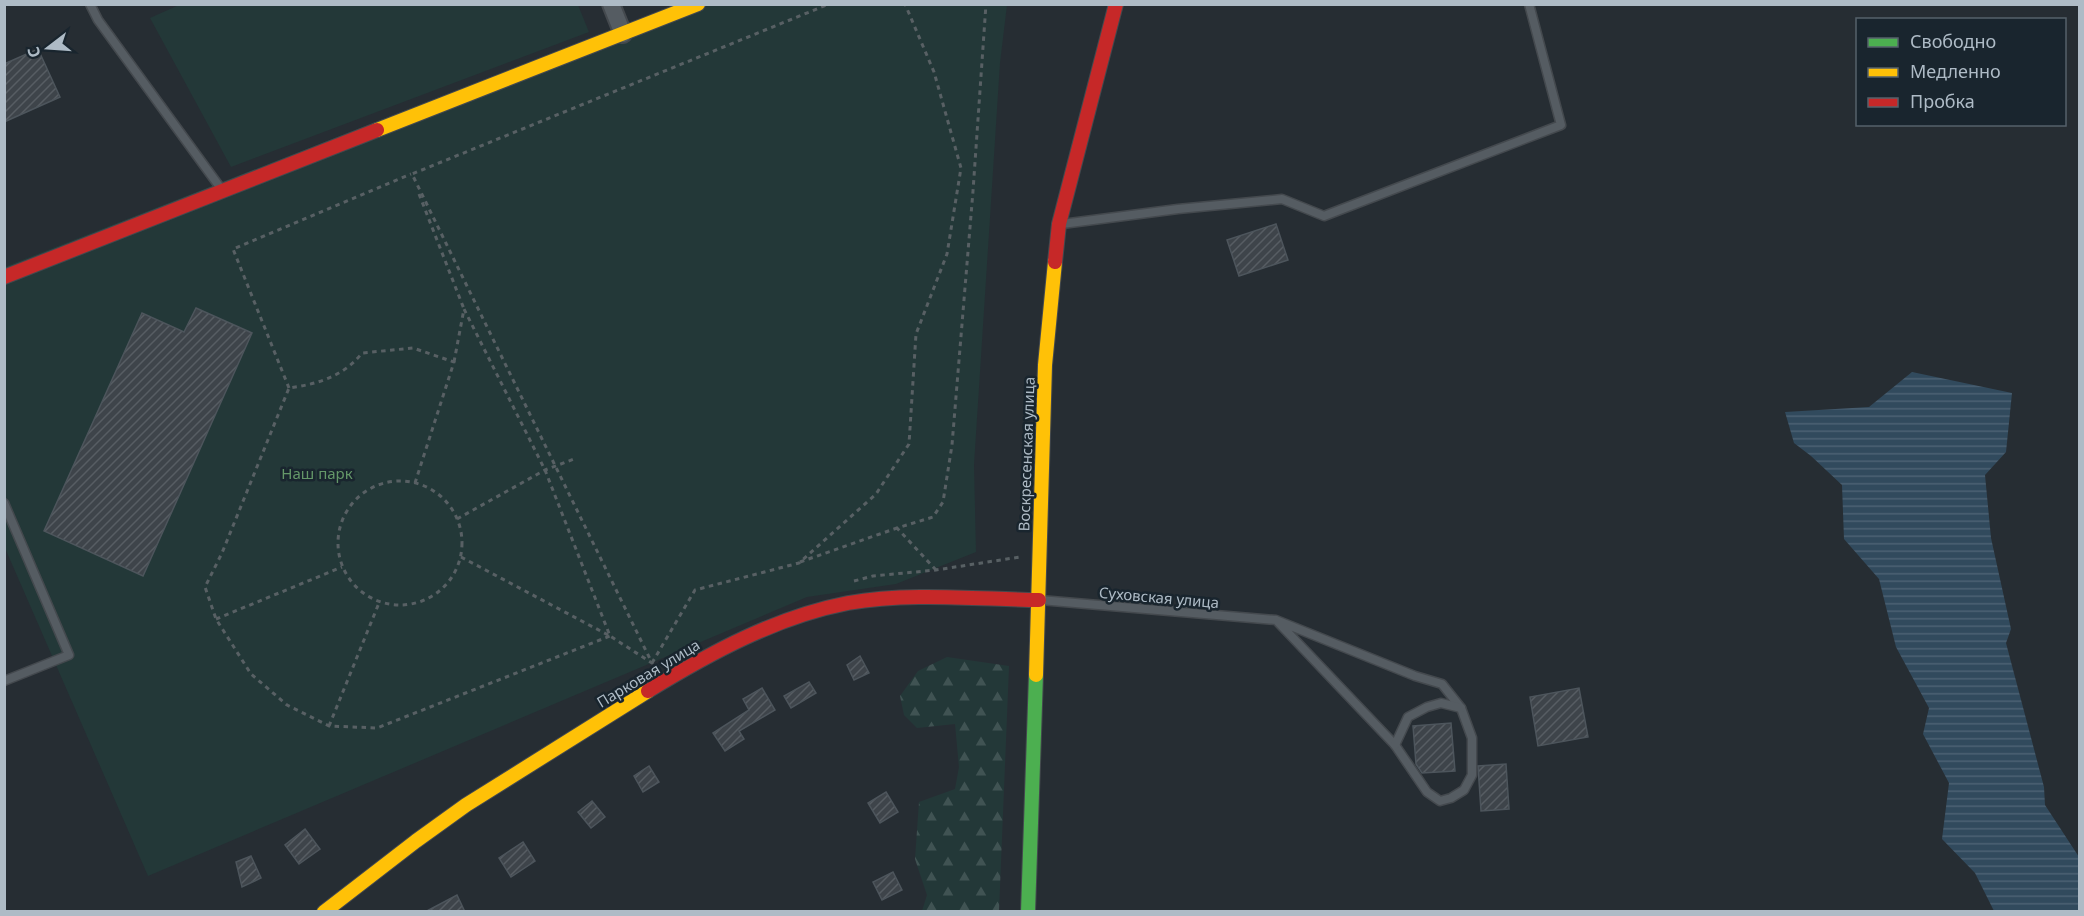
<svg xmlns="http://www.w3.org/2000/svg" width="2084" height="916" font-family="'Noto Sans',sans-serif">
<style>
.green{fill:#233838}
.forest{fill:url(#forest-firs)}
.water{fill:url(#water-rules)}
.building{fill:url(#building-hatch);stroke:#4d555c;stroke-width:1.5}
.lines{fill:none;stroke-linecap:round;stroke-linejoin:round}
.lane-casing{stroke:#44494e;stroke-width:11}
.street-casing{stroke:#44494e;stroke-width:20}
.fast-casing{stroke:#44494e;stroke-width:16}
.slow-casing{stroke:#44494e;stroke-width:16}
.jam-casing{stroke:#44494e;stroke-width:16}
.path{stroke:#586064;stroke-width:3;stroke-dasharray:4.5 4.5;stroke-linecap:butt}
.lane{stroke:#555c62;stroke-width:8}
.street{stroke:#555c62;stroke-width:16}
.fast{stroke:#4caf50;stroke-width:14}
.slow{stroke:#ffc107;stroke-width:14}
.jam{stroke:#c62828;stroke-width:14}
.labels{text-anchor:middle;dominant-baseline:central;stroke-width:5;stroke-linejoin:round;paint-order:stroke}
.street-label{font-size:15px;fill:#aebbc6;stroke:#19252e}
.park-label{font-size:15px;fill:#649768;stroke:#19252e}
</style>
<defs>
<pattern id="forest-firs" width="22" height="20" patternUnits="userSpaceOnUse" patternTransform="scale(1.5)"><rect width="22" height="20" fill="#233838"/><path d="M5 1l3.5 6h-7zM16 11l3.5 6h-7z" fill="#405353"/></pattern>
<pattern id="water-rules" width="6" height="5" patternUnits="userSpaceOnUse" patternTransform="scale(1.5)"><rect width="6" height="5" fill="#314a5d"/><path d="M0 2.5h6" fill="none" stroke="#4c6273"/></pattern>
<pattern id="building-hatch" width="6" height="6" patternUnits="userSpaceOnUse" patternTransform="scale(1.5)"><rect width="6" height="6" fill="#3e444a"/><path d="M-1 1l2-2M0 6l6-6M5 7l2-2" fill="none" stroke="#575d63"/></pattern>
</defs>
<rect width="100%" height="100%" fill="#262d33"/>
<g class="green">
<polygon points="179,5 578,5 589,32 231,167 150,18"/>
<polygon points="675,5 1007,5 1000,63 974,465 976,552 896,584 807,597 148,876 5,548 4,267"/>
</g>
<polygon class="forest" points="947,657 1009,666 999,911 922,911 927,895 915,859 919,802 955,789 959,767 955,724 917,728 904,715 900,696 918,671"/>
<polygon class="water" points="1912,372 2012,393 2006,452 1985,475 1991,538 2011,629 2006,643 2044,787 2045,805 2079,857 2079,911 1994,911 1975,873 1942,839 1949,783 1923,734 1929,708 1896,647 1879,579 1844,539 1842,485 1811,456 1794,443 1785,412 1869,407"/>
<g class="building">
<polygon points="38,49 60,97 4,122 4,64"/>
<polygon points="1276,224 1288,260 1239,276 1227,240"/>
<polygon points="196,308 252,333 143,576 44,531 142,313 184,332"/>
<polygon points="860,656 869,673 854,680 847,665"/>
<polygon points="809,682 816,693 791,708 784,696"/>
<polygon points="762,688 775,710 739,731 744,739 725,751 713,733 749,710 743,699"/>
<polygon points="1579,688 1588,737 1538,746 1530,697"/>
<polygon points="1451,723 1455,771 1422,773 1416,764 1413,726"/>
<polygon points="1506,764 1509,809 1481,811 1478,766"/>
<polygon points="649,766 659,782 643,792 634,776"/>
<polygon points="886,792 898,812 880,823 868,803"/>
<polygon points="592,801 605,817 591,828 578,812"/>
<polygon points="305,829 320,849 299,864 285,845"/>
<polygon points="523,842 535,861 511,877 499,858"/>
<polygon points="251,856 261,878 242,887 236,862"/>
<polygon points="893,872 902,890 882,900 873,882"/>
<polygon points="457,895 465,912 425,912"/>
</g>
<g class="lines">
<g class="lane-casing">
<g id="lane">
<polyline points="90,4 98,20 222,190"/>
<polyline points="1062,224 1178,209 1282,199 1324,216 1561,125 1529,4"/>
<polyline points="4,503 69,655 4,681"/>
<polyline points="1040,600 1276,620 1415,676 1442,684 1461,708 1472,738 1472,775 1464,790 1451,798 1440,801 1427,792 1395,745 1276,620"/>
<polyline points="1395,745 1408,717 1427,707 1441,703 1461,708"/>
</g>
</g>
<g class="street-casing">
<polyline id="street" points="611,4 623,34"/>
</g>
<g class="fast-casing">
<polyline id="fast" points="1028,912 1036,675"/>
</g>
<g class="slow-casing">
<g id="slow">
<polyline points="377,130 698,4"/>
<polyline points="1036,675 1045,365 1055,262"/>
<polyline points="324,912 416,841 466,805 648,691"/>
</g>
</g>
<g class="jam-casing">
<g id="jam">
<polyline points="1055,262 1059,224 1116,4"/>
<polyline points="4,277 377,130"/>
<path d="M648,691C710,653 776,617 848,603C910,592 976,599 1039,600"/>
</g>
</g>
<g class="path">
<polyline points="419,194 464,309"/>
<polyline points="454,362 464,309 545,470 610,636 652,663 412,174 829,4"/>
<polyline points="289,388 233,249 411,174"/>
<circle cx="400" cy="543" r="62"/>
<path d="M415,483L454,362L413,348L362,353C343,377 317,384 289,388L222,553L205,587L216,619L251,674L287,705L329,726L377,728L610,636"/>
<polyline points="457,519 545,470 574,459"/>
<polyline points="461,557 610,636"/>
<polyline points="800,562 897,528"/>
<polyline points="936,570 897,528 933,517 943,502 952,445 973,191 986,4"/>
<polyline points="854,581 873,576 936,570 1020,557"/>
<polyline points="216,619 342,567"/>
<polyline points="652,663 695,590 799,563 876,494 909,444 916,334 947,254 961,168 934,72 905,4"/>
<polyline points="329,726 379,603"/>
</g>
<use href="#lane" class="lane"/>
<use href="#street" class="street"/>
<use href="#fast" class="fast"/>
<use href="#slow" class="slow"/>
<use href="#jam" class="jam"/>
</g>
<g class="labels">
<g class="street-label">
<text transform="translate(1026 454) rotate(-88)">Воскресенская улица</text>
<text transform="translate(1159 597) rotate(5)">Суховская улица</text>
<text transform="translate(648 673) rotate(-31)">Парковая улица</text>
</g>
<g class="park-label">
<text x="317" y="473">Наш парк</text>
</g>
</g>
<rect width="2084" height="916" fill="none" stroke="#aebbc6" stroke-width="12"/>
<rect x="1856" y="18" width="210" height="108" fill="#19252e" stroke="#55616b" stroke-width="1.5"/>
<rect x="1868" y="38" width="30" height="9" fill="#4caf50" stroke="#55616b" stroke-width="1.5"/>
<text x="1910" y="48" font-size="18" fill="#aebbc6">Свободно</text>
<rect x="1868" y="68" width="30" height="9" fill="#ffc107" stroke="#55616b" stroke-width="1.5"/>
<text x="1910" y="78" font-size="18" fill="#aebbc6">Медленно</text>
<rect x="1868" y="98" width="30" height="9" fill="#c62828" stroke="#55616b" stroke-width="1.5"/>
<text x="1910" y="108" font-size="18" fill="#aebbc6">Пробка</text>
<g transform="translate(48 48) rotate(253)" stroke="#19252e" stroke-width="4.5" paint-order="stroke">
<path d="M0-4.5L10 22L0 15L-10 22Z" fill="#aebbc6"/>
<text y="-9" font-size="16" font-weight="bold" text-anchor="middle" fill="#aebbc6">С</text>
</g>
</svg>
